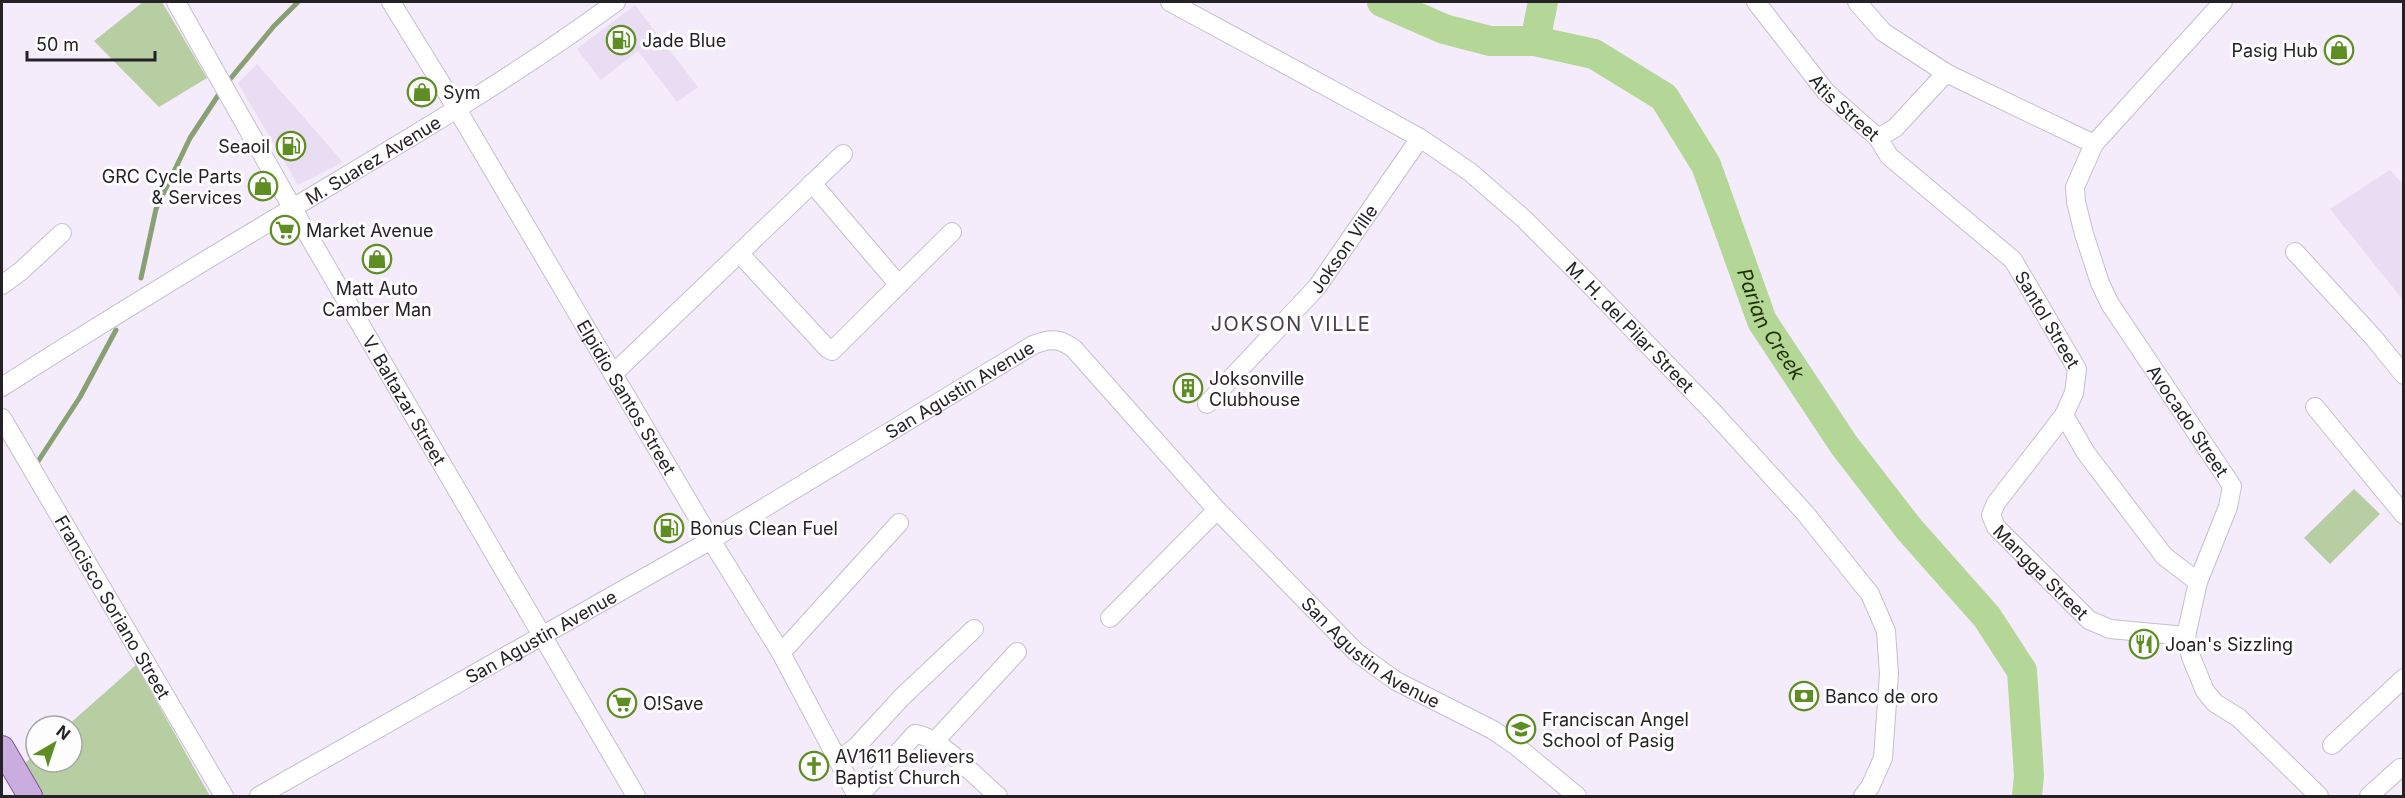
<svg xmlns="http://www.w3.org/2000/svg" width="2405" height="798" font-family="Inter,sans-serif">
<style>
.built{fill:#e9ddf3}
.green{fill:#b6cea2}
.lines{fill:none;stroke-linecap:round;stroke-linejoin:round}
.stream{stroke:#89a075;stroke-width:5}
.river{stroke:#b4d696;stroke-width:30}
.minor-casing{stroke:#c6becd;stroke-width:20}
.major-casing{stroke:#7a5893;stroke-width:26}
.minor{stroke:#fff;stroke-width:18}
.major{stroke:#cbace1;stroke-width:24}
.labels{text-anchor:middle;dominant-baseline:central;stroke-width:6;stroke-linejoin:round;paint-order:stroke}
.poi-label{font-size:18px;fill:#252227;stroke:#fdfdfd;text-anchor:start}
.street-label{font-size:18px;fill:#252227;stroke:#fdfdfd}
.neighbourhood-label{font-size:20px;letter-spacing:1.5px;fill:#46404b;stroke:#fdfdfd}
.water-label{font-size:20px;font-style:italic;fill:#1d3103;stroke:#fdfdfd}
</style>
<rect width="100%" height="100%" fill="#f4ecfb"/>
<g class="built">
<polygon points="635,5 698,87 677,102 638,51 601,80 577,49"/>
<polygon points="257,64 343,162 298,185 238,83"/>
<polygon points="2390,170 2403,184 2403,300 2330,209"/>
</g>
<g class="green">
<polygon points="143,2 162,2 207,78 159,107 94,41"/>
<polygon points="2354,489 2380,514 2330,564 2304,538"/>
<polygon points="136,665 210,796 41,796 23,765 36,753 36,762 72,762 72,726 67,726"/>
</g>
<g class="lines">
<g class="stream">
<polyline points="226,84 274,26 298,2"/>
<polyline points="141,278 156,209 190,138 221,91"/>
<polyline points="35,466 80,397 116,330"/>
</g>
<g class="river">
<path id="s1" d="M1382,2L1444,29L1490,41H1535L1594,54L1664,97L1706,165L1762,321L1844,445L1909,529L1987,617L2022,671L2029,775L2027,796"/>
<polyline points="1535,41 1543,2"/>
</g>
<g class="minor-casing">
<g id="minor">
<path id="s2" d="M176,2L301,223L636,796"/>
<path id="s3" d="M391,2L457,109L711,540L781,653L857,796"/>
<path id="s4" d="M1170,2L1364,107L1420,138L1470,172L1524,219L1586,281L1712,411L1805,513L1870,594L1886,631L1889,674L1883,758L1870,787L1863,796"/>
<path id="s5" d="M1756,2L1826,92L1878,138L1889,156L2013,260L2077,369L2074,393L2064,415L1996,503L1991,515L1996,527L2089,620L2110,629L2186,636"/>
<polyline points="1857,2 1883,32 1946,73 2094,144"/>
<path id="s6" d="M2223,2L2094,144L2075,187L2076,202L2084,234L2100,283L2110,304L2232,486L2228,507L2198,582L2186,636L2191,657L2205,691L2215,703L2239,718L2319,796"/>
<polyline points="1878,138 1895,128 1946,73"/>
<polyline points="812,183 899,285"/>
<polyline points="2295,252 2373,337 2404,375"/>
<polyline points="739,253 827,348 832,351 952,232"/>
<polyline points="2,285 21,271 62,233"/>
<polyline points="613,374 843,154"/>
<path id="s7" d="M2,387C97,326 194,267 291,209C401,143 513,78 616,2"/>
<path id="s8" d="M1207,404L1317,287L1420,138"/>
<polyline points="2315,407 2404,515"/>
<polyline points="2064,415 2086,453 2164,556 2198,582"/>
<path id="s9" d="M2,418L224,796"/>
<polyline points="1110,618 1217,510"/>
<polyline points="781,653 899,523"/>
<polyline points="935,741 1017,652"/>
<polyline points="2332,745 2404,678"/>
<polyline points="839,760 856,747 902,697 974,629"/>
<path id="s10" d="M259,796L711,540L1033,345C1050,338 1060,338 1074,349L1217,510L1356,652L1396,681L1493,730L1515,745L1577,796"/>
<path d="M859,796L915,734C937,735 980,781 998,796"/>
<polyline points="2369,796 2400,768 2404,769"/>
</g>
</g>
<g class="major-casing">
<polyline id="major" points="2,748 30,796"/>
</g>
<use href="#minor" class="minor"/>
<use href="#major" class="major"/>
</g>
<defs>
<g id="fuel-ring" transform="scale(1.5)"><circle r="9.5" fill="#fdfdfd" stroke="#5e8e23" stroke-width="1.5"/><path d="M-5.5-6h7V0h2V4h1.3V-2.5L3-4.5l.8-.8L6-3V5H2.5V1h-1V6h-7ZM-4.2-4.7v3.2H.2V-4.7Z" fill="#5e8e23"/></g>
<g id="shop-ring" transform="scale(1.5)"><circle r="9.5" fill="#fdfdfd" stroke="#5e8e23" stroke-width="1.5"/><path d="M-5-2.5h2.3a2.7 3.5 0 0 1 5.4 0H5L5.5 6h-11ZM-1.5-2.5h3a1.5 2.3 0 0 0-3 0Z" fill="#5e8e23"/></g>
<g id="supermarket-ring" transform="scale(1.5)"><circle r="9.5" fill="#fdfdfd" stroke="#5e8e23" stroke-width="1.5"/><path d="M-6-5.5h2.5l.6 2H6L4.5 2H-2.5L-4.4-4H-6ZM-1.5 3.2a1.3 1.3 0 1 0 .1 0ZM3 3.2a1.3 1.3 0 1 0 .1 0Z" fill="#5e8e23"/></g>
<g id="building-ring" transform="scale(1.5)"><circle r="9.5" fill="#fdfdfd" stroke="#5e8e23" stroke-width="1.5"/><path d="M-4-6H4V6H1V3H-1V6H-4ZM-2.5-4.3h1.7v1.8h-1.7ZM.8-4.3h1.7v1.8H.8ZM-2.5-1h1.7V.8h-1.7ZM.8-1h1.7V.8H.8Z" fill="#5e8e23"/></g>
<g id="restaurant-ring" transform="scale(1.5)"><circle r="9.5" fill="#fdfdfd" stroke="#5e8e23" stroke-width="1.5"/><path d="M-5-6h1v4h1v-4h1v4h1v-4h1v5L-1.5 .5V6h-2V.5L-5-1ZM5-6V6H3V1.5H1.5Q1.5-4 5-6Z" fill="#5e8e23"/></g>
<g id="bank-ring" transform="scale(1.5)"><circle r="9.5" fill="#fdfdfd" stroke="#5e8e23" stroke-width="1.5"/><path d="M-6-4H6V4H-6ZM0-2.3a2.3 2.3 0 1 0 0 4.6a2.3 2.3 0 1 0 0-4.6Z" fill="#5e8e23"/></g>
<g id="school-ring" transform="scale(1.5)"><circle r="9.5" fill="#fdfdfd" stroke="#5e8e23" stroke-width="1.5"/><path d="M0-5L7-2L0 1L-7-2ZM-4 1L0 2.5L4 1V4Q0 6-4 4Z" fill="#5e8e23"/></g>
<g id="church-ring" transform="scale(1.5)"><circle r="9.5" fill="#fdfdfd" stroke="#5e8e23" stroke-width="1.5"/><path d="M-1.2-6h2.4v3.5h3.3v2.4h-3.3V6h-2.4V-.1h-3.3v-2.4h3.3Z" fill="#5e8e23"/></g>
</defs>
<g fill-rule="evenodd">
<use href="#fuel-ring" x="621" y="40"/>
<use href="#shop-ring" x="2339" y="50"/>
<use href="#shop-ring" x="422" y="92"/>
<use href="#fuel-ring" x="291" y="146"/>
<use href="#shop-ring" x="263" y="186"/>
<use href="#supermarket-ring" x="285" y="230"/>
<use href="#shop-ring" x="377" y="259"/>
<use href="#building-ring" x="1188" y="388"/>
<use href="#fuel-ring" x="669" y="528"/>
<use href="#restaurant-ring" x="2144" y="644"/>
<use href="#bank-ring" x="1804" y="696"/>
<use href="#supermarket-ring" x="622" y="703"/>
<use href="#school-ring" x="1521" y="729"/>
<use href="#church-ring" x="814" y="766"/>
</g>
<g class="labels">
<g class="poi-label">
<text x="642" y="40">Jade Blue</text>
<text x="2318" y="50" text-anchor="end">Pasig Hub</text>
<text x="443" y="92">Sym</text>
<text x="270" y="146" text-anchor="end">Seaoil</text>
<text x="242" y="176" text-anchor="end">GRC Cycle Parts<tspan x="242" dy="21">&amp; Services</tspan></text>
<text x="306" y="230">Market Avenue</text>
<text x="377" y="288" text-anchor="middle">Matt Auto<tspan x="377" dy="21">Camber Man</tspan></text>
<text x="1209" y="378">Joksonville<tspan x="1209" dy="21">Clubhouse</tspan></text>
<text x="690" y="528">Bonus Clean Fuel</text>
<text x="2165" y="644">Joan's Sizzling</text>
<text x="1825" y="696">Banco de oro</text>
<text x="643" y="703">O!Save</text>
<text x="1542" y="719">Franciscan Angel<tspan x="1542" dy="21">School of Pasig</tspan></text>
<text x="835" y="756">AV1611 Believers<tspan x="835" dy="21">Baptist Church</tspan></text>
</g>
<g class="street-label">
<text stroke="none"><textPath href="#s5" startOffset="138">Atis Street</textPath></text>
<text stroke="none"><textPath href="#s7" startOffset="435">M. Suarez Avenue</textPath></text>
<text stroke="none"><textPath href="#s8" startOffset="207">Jokson Ville</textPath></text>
<text stroke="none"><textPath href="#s5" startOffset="435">Santol Street</textPath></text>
<text stroke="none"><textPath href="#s4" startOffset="568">M. H. del Pilar Street</textPath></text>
<text stroke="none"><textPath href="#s10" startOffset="810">San Agustin Avenue</textPath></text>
<text stroke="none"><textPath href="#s3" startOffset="460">Elpidio Santos Street</textPath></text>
<text stroke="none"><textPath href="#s2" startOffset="459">V. Baltazar Street</textPath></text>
<text stroke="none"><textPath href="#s6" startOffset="502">Avocado Street</textPath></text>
<text stroke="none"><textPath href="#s5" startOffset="742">Mangga Street</textPath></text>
<text stroke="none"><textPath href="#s9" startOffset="219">Francisco Soriano Street</textPath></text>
<text stroke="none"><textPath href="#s10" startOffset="324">San Agustin Avenue</textPath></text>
<text stroke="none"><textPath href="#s10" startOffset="1366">San Agustin Avenue</textPath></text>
</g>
<g class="neighbourhood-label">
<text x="1291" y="324">JOKSON VILLE</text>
</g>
<g class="water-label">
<text stroke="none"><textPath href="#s1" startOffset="555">Parian Creek</textPath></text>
</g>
</g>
<rect width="2405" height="798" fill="none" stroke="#252227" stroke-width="6"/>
<g transform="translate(54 744) rotate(39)"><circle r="28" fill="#fdfdfd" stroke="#a7a5a7" stroke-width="1.5"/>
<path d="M0-4.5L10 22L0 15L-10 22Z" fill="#5e8e23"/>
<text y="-9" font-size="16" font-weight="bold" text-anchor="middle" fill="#252227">N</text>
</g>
<path d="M27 51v9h128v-9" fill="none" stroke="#252227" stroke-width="3"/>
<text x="36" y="51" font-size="18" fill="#252227" stroke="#fdfdfd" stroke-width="4.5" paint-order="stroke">50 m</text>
</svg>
